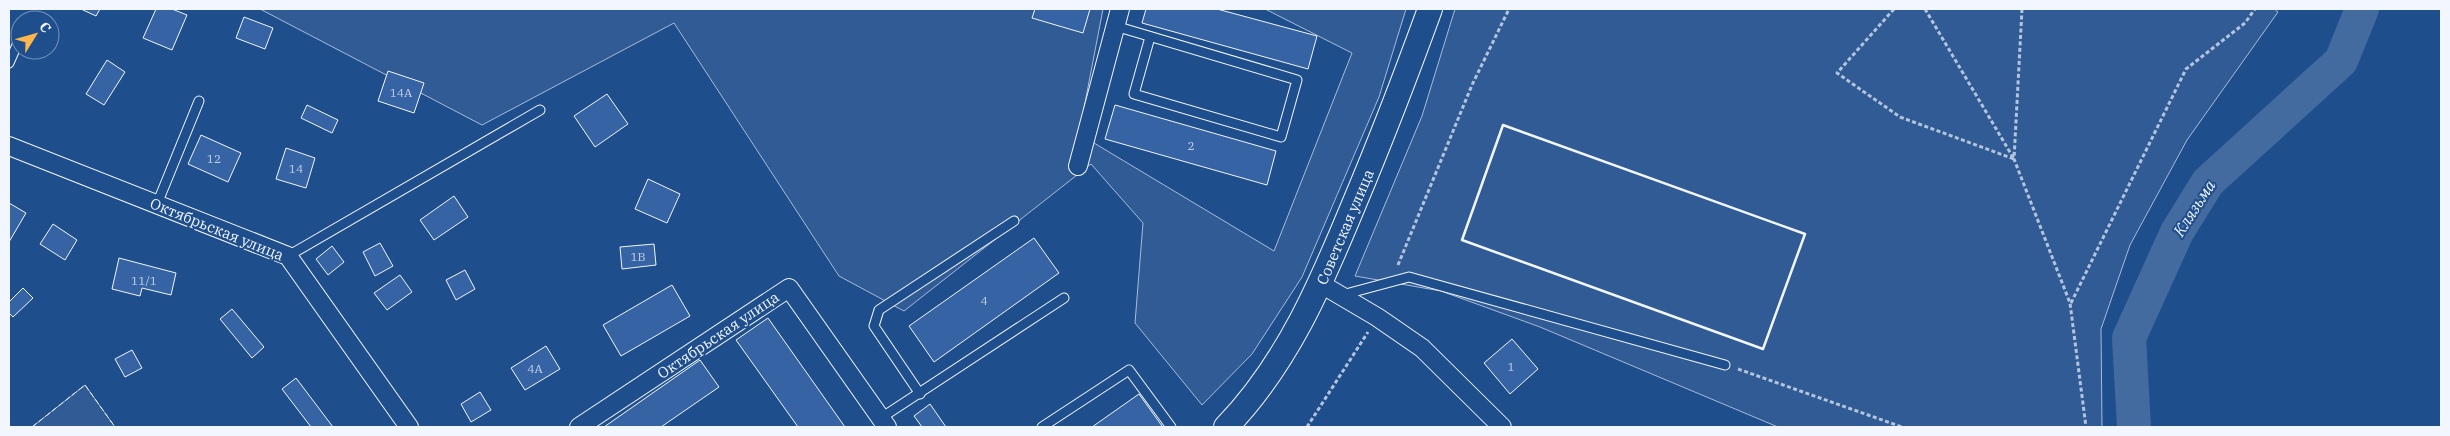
<svg xmlns="http://www.w3.org/2000/svg" width="2450" height="436" font-family="'IBM Plex Serif',serif">
<style>
.green{fill:#305b95;stroke:#a8bbd7}
.lines{fill:none;stroke-linecap:round;stroke-linejoin:round}
.river{stroke:#446ba0;stroke-width:34}
.building{fill:#3563a3;stroke:#f2f6ff}
.lane-casing{stroke:#f2f6ff;stroke-width:11}
.street-casing{stroke:#f2f6ff;stroke-width:20}
.secondary-casing{stroke:#f2f6ff;stroke-width:26}
.path{stroke:#b3c4dc;stroke-width:3;stroke-dasharray:4 2.5;stroke-linecap:butt}
.lane{stroke:#1f4e8c;stroke-width:9}
.street{stroke:#1f4e8c;stroke-width:18}
.secondary{stroke:#1f4e8c;stroke-width:24}
.fence{stroke:#f2f6ff;stroke-width:1;stroke-dasharray:6 2.5;stroke-linecap:butt}
.wall{stroke:#f2f6ff;stroke-width:2.5}
.labels{text-anchor:middle;dominant-baseline:central;stroke-width:4;stroke-linejoin:round;paint-order:stroke}
.number-label{font-size:12px;fill:#c3d1e8}
.street-label{font-size:15px;fill:#f2f6ff;stroke:#1f4e8c}
.water-label{font-size:16px;font-style:italic;fill:#f2f6ff;stroke:#1f4e8c}
</style>
<rect width="100%" height="100%" fill="#1f4e8c"/>
<g class="green">
<polygon points="260,9 1103,9 1079,134 1274,251 1352,53 1265,9 1406,9 1379,97 1302,277 1252,354 1202,405 1135,323 1143,223 1091,164 904,311 839,276 674,23 482,125"/>
<polygon points="1455,9 2274,9 2278,12 2187,140 2130,245 2101,329 2102,427 1778,427 1540,327 1441,291 1355,276 1422,116"/>
<polygon points="85,385 115,427 32,427"/>
</g>
<g class="lines">
<polyline class="river" points="2134,427 2129,338 2177,232 2208,182 2341,61 2362,9"/>
</g>
<g class="building">
<polygon points="81,9 100,9 96,16"/>
<polygon points="156,9 172,9 187,15 172,50 143,38"/>
<polygon points="1035,9 1090,9 1083,33 1032,18"/>
<polygon points="1146,9 1217,9 1317,36 1308,69 1142,23"/>
<polygon points="244,17 273,28 265,49 236,38"/>
<polygon points="107,60 125,72 104,105 86,94"/>
<polygon points="388,71 424,83 414,113 378,101"/>
<polygon points="607,94 628,124 595,147 574,116"/>
<polygon points="307,105 338,120 332,133 301,118"/>
<polygon points="1115,105 1276,151 1267,185 1105,139"/>
<polygon points="201,135 241,153 228,182 188,164"/>
<polygon points="286,148 315,158 306,188 276,179"/>
<polygon points="648,179 680,194 667,223 635,209"/>
<polygon points="454,196 468,217 434,240 420,220"/>
<polygon points="9,203 26,213 9,242"/>
<polygon points="53,224 77,240 65,260 40,244"/>
<polygon points="1034,238 1059,273 934,362 909,326"/>
<polygon points="380,243 393,266 375,276 363,252"/>
<polygon points="654,244 656,265 622,269 620,247"/>
<polygon points="332,246 344,262 328,275 316,259"/>
<polygon points="119,258 176,273 171,295 142,288 140,296 112,289"/>
<polygon points="465,270 475,289 456,300 446,280"/>
<polygon points="400,275 412,292 387,310 374,293"/>
<polygon points="672,285 690,316 621,356 603,325"/>
<polygon points="23,288 33,298 13,317 9,313 9,302"/>
<polygon points="232,309 264,347 252,358 220,319"/>
<polygon points="768,318 845,427 798,427 736,340"/>
<polygon points="1512,339 1538,369 1510,394 1484,363"/>
<polygon points="546,346 560,369 525,390 511,368"/>
<polygon points="132,350 142,368 125,377 115,359"/>
<polygon points="700,360 719,387 661,427 604,427"/>
<polygon points="296,378 333,427 311,427 282,389"/>
<polygon points="480,392 491,410 471,422 461,404"/>
<polygon points="1139,394 1162,426 1160,427 1092,427"/>
<polygon points="930,404 946,427 922,427 914,416"/>
</g>
<g class="lines">
<g class="lane-casing">
<g id="lane">
<polyline points="1115,26 1297,80 1281,137 1134,94 1150,37"/>
<polyline points="9,63 20,38"/>
<polyline points="157,204 199,101"/>
<polyline points="288,256 540,110"/>
<polyline points="1342,295 1409,277 1725,365"/>
<polyline points="920,394 874,326 879,310 1014,221"/>
<polyline points="881,418 1064,298"/>
<polyline points="1042,427 1129,370 1171,427"/>
</g>
</g>
<g class="street-casing">
<g id="street">
<polyline points="9,146 288,256 409,427"/>
<polyline points="1078,166 1120,9"/>
<polyline points="1321,284 1377,317 1422,348 1502,427"/>
<polyline points="579,427 789,288 887,427"/>
</g>
</g>
<g class="secondary-casing">
<path id="secondary" d="M1226,427C1287,364 1321,284 1354,204C1381,140 1406,75 1430,9"/>
</g>
<g class="path">
<polyline points="1894,9 1837,73 1900,117 2014,159"/>
<polyline points="1925,9 2014,159"/>
<polyline points="2022,9 2014,159 2070,303 2086,427"/>
<polyline points="1398,265 1472,85 1509,9"/>
<polyline points="2071,303 2186,69 2245,23 2255,9"/>
<polyline points="1738,369 1902,427"/>
<polyline points="1307,427 1368,332"/>
</g>
<use href="#lane" class="lane"/>
<use href="#street" class="street"/>
<use href="#secondary" class="secondary"/>
<polyline class="fence" points="32,427 85,385 115,427"/>
<polygon class="wall" points="1503,125 1805,234 1763,349 1462,240"/>
</g>
<g class="labels">
<g class="number-label">
<text x="401" y="92">14А</text>
<text x="1191" y="145">2</text>
<text x="214" y="158">12</text>
<text x="296" y="168">14</text>
<text x="638" y="256">1В</text>
<text x="144" y="280">11/1</text>
<text x="984" y="300">4</text>
<text x="1511" y="366">1</text>
<text x="535" y="368">4А</text>
</g>
<g class="street-label">
<text transform="translate(1345 227) rotate(-67)">Советская улица</text>
<text transform="translate(217 229) rotate(22)">Октябрьская улица</text>
<text transform="translate(718 335) rotate(-34)">Октябрьская улица</text>
</g>
<g class="water-label">
<text transform="translate(2194 208) rotate(-57)">Клязьма</text>
</g>
</g>
<rect width="2450" height="436" fill="none" stroke="#f2f6ff" stroke-width="20"/>
<g transform="translate(35 35) rotate(53)"><circle r="24" fill="#1f4e8c" stroke="#7391ba"/>
<path d="M0-4L9 19L0 12L-9 19Z" fill="#ffb74d"/>
<text y="-8" font-size="14" font-weight="bold" text-anchor="middle" fill="#f2f6ff">С</text>
</g>
</svg>
